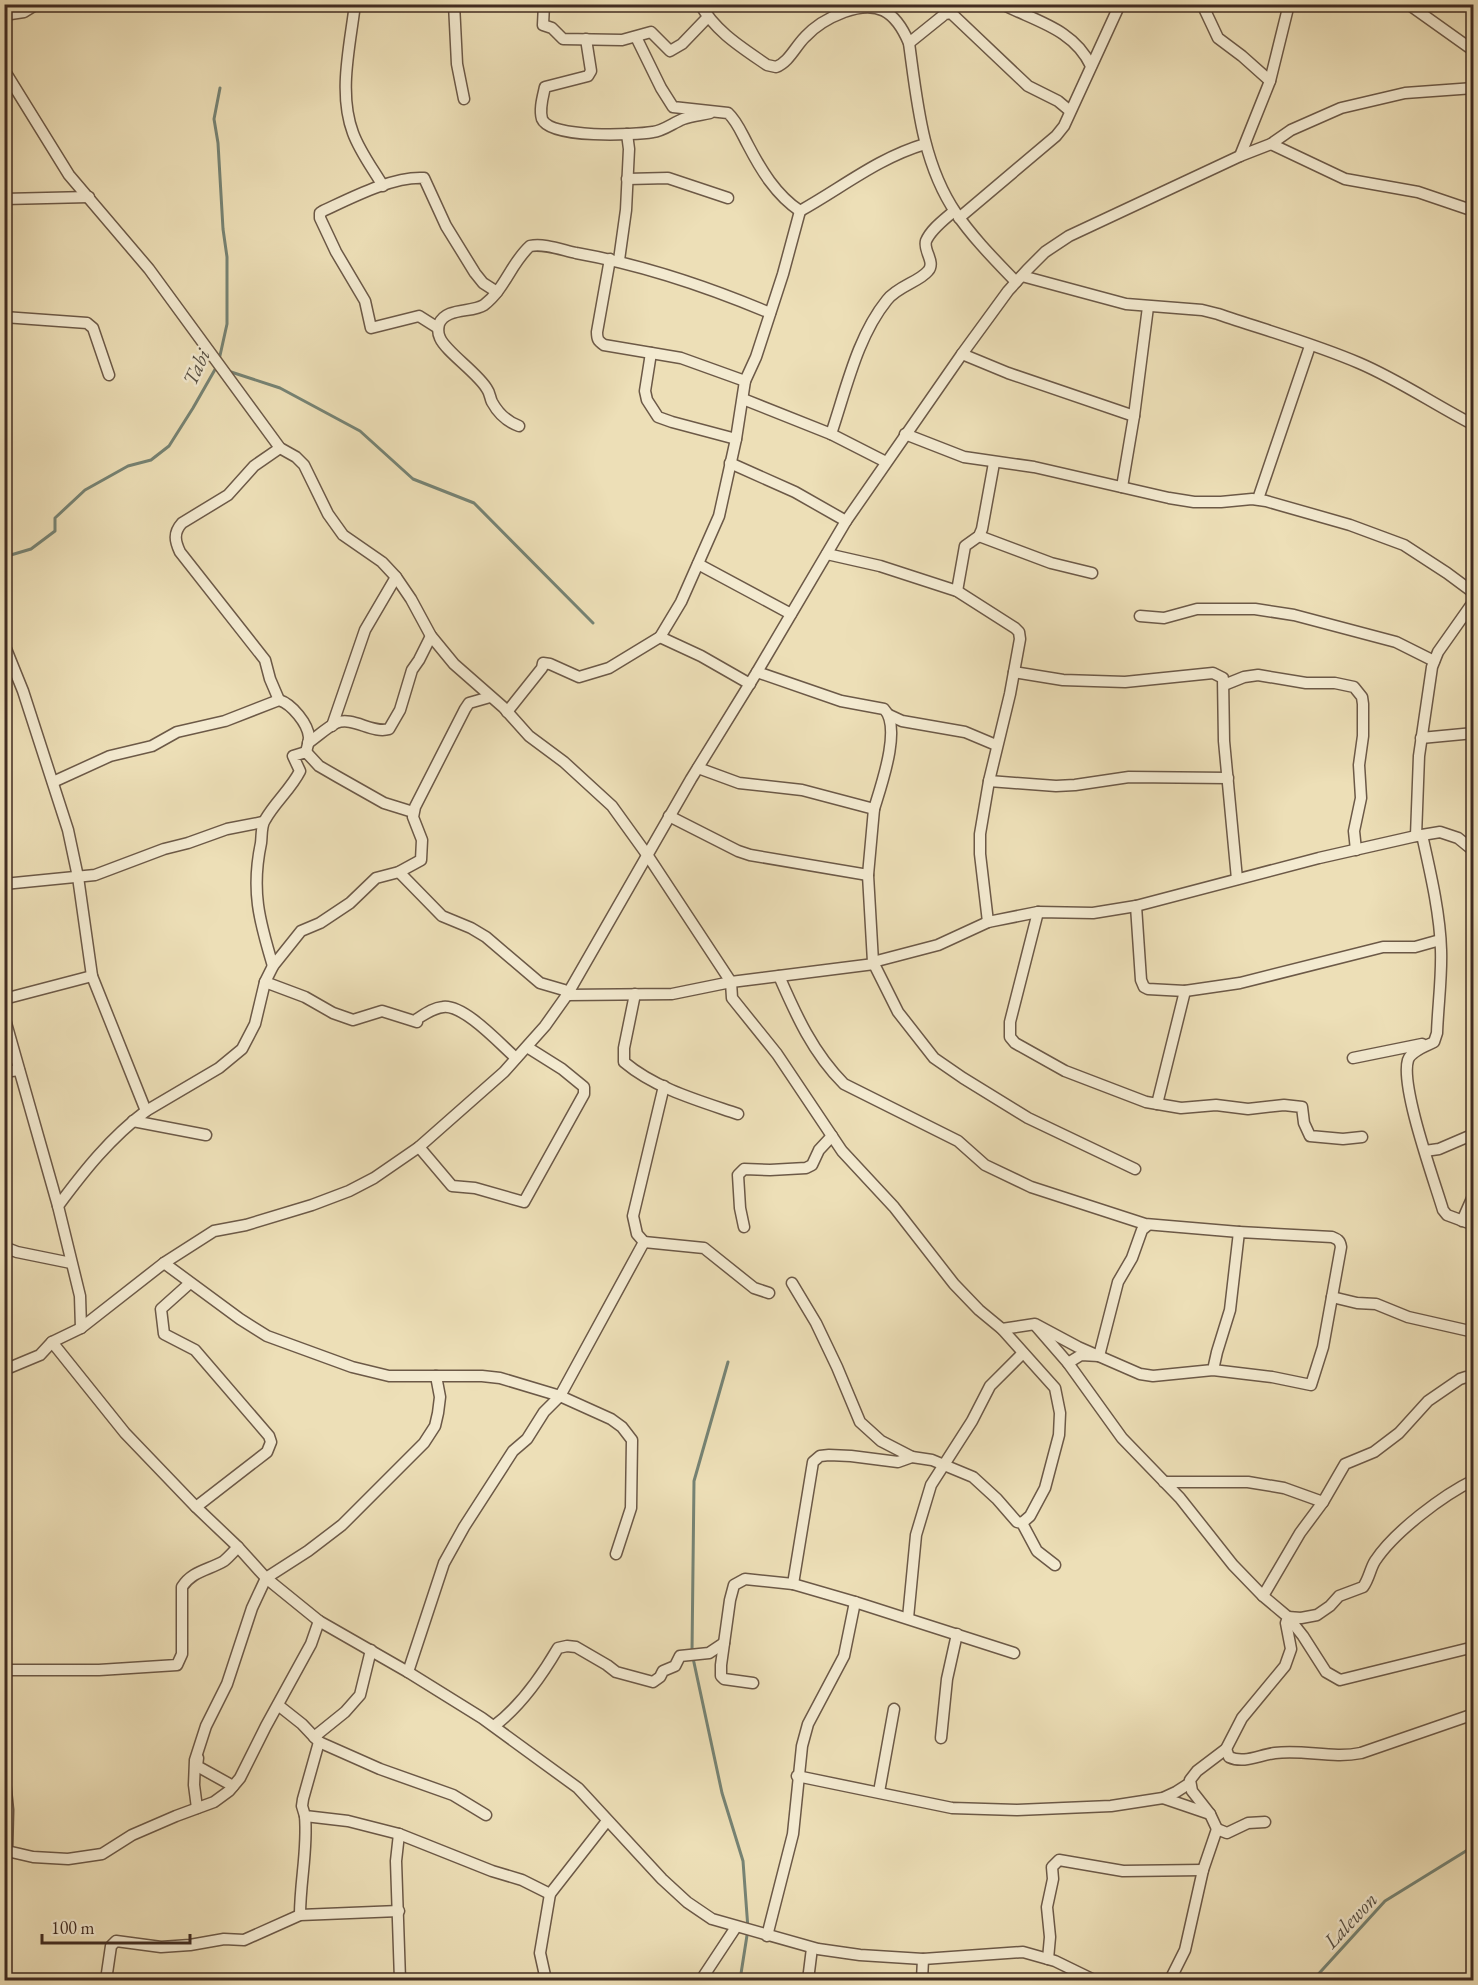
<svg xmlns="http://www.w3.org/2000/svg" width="1478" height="1985" font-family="'EB Garamond',serif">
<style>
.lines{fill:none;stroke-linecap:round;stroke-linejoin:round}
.stream{stroke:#768374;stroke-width:3}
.minor-casing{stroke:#6c5947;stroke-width:13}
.minor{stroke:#f3ead0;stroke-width:10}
.labels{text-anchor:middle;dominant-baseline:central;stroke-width:5;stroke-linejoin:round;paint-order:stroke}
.water-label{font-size:21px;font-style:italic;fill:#575044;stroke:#f3ead0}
</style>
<rect width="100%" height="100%" fill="#eddfb7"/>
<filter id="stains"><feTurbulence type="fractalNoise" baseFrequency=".00333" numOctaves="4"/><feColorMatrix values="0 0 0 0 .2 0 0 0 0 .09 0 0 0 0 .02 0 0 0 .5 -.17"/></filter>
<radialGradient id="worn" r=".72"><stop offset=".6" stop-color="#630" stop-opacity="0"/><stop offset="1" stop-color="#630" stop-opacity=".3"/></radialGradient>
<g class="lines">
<g class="stream">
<polyline points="219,360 227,324 227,257 223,229 218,143 214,119 220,88"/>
<polyline points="228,371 280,388 360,431 413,479 474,503 593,623"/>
<polyline points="4,557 31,549 55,531 55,518 85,490 128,466 151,460 169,446 193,408 217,366"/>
<polyline points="692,1652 694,1481 728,1362"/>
<polyline points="693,1658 722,1793 743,1861 748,1929 740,1980"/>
<polyline points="1313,1980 1385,1901 1474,1846"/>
</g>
<g class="minor-casing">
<g id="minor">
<path d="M355,4C350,46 338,93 353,133C360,152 373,169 383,186"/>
<polyline points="454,4 457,64 464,99"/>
<polyline points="544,4 543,25 552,28 563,39 622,40 651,32 670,51 682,44 707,18"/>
<path d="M700,4C716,32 741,47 767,65L776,67C789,62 795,47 805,37C816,25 828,18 844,12C877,0 895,10 909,43C917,101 922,163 956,213C973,238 995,260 1016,282"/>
<path d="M1002,4C1035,21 1074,29 1091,66"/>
<polyline points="1202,4 1218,38 1242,56 1270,81"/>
<polyline points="1408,4 1474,51"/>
<polyline points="4,15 24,12 37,4"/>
<path d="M636,37L661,88L673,107L728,113C737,121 742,134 748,145C761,170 776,195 800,211C843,187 878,158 925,144"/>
<path d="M586,39L591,71L588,76L545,87C543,96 539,109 542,119C550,139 635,135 653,132C663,131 673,123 683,119C691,116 701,115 710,113"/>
<polyline points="909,43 945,14 951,13 1028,86 1058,101 1070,111"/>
<polyline points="4,70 69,175 149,269 280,448 296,457 304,465 328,514 343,535 382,562 396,577 411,599 431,636 454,664 503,707 529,736 564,762 612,806 648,856 731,982 732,998 777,1054 842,1151 894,1207 954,1284 979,1310 1002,1329 1055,1388 1060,1413 1059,1435 1045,1488 1030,1516 1022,1523"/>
<polyline points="1271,144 1345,179 1418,192 1474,211"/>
<polyline points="1240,156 1270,81 1289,4"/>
<polyline points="627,179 668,178 728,198"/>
<polyline points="4,199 89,197"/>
<polyline points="959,218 1056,136 1064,126 1120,4"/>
<path d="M610,259L597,332C597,339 598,341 604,345L681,358L745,381"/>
<polyline points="619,260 626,210 629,149 627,134"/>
<path d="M1022,276L1126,304L1202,310L1218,314C1265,330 1315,344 1359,363C1399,380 1435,405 1474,425"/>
<polyline points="4,317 87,323 93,328 109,375"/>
<path d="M438,328L419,316L371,328L365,301L336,252L320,218V213L323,211C351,198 393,176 424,178L446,226L475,273L483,283L497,292"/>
<polyline points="651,353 645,391 647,400 658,417 672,422 736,439"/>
<polyline points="962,354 1008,373 1134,416"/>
<polyline points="743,399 831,434 886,462"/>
<path d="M519,426C508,422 498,413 492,402C490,398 490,393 487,389C478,373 446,352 440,338C438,334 438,328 439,324C446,307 472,313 484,305C505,289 511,263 530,246C544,243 562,250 576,253C644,265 706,286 770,313"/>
<path d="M831,434C846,390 857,337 887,300C898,286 919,282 928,271C936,262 923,251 926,241C931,229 945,219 954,211"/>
<polyline points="905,434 964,457 1034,467 1169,498 1194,502 1221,502 1252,499 1266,501 1350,525 1404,545 1447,573 1474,593"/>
<polyline points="730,463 795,492 846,521"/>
<polyline points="1122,487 1134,416 1148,307"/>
<polyline points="1258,499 1310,346"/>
<polyline points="979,536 1051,563 1092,573"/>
<polyline points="827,554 880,566 957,591 1015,628 1019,632 1020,639 1010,694 989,781 980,834 980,854 988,922"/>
<polyline points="698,564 791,614"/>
<polyline points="957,591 965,546 979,536 982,529 994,463"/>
<polyline points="1140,616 1164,618 1197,609 1255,609 1294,615 1396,642 1434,661"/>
<polyline points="660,637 701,656 750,684"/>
<path d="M4,644L23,691L68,830L78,877L92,976L146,1111C110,1138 84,1171 58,1206L80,1296L81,1328"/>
<polyline points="1014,672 1063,680 1125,682 1213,673 1223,678 1224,741 1237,879"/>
<polyline points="1224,685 1244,677 1258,675 1306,683 1335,683 1354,687 1362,697 1363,704 1363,736 1359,765 1361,798 1354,831 1356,850"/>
<path d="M279,700L270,679L265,660L180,552C175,541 173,533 182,523L228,495L254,466L280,448"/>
<polyline points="507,712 542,668 543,663 550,664 579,677 609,668 660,637 681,602 719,516 736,439 745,381 756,357 783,274 800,211"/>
<polyline points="889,715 902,721 965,732 996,745"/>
<polyline points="332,726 365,630 396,577"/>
<polyline points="1421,738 1474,733"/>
<path d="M308,743C317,737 326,728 336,723C353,716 372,734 389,729L400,710L412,670L419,660L431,636"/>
<path d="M698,768L739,783L802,790L874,809C881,786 902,727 884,709L841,701L757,672"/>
<polyline points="989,781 1056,786 1075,785 1129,777 1228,778"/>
<path d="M53,782L110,756L152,746L177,732L225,721L279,700C292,704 308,724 309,737C309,742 307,748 306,752"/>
<polyline points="669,816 738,851 750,855 868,875"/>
<path d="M1422,835C1430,871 1440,913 1441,950C1442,977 1438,1005 1437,1033L1434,1042C1426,1046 1411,1051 1408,1060C1400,1086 1434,1180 1443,1210L1447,1215L1474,1225"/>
<polyline points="1416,836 1419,756 1432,667 1438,652 1474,601"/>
<polyline points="399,872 442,916 471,928 486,937 540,983 564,990 567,995 672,994 731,982 874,964 873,962 938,945 988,922 1038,912 1093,913 1136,906 1319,858 1416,836 1440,832 1458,838 1474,851"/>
<polyline points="4,884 95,875 164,849 188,843 227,829 263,822"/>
<polyline points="1136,906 1141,980 1144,987 1148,989 1185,991 1240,983 1383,947 1415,947 1440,940"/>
<polyline points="1038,912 1010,1022 1010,1037 1015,1043 1065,1071 1146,1102 1181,1108 1216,1105 1248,1109 1284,1105 1302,1107 1304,1123 1310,1136 1343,1139 1362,1137"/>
<polyline points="873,962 868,875 874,809"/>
<polyline points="874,964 898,1012 934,1058 963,1078 1028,1118 1135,1169"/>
<path d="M273,966C259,920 251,890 261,843C262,835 261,826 265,820C275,802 291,789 300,771L293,756L306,752L319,766L338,777L384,803L413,812"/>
<path d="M779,976C796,1015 813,1053 844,1084L958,1141L985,1165L1031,1187L1145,1224L1239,1232"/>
<path d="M265,982L305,997L333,1013L353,1020L382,1011L417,1022V1019C425,1014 433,1008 443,1007C464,1004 501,1045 516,1058"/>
<path d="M635,994L624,1048V1062C656,1089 700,1101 738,1114"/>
<polyline points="4,999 92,976"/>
<polyline points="4,1016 58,1206"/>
<polyline points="1353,1058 1422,1044"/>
<polyline points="4,1072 19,1070"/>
<polyline points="1157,1104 1185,991"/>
<polyline points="146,1111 219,1068 242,1049 255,1024 265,982 273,966 301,931 320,923 350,903 376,878 399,872 421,860 422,840 413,817 415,807 465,709 469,703 490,697"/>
<polyline points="133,1121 206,1135"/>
<polyline points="419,1147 452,1186 475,1188 524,1202 584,1094 584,1087 562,1069 527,1047"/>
<polyline points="1425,1151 1439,1149 1474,1134"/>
<polyline points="1462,1221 1474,1194"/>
<polyline points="744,1227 740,1208 738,1175 744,1169 770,1170 806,1168 812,1165 819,1150 832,1136"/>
<polyline points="644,1242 704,1248 754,1288 769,1293"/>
<polyline points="4,1247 17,1252 71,1263"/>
<polyline points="164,1263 240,1319 267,1336 352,1367 389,1376 482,1376 500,1378 560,1396 644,1242 637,1234 633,1216 664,1086"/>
<polyline points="190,1283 161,1309 164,1334 195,1350 269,1436 271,1442 267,1452 196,1507"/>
<polyline points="792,1283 816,1323 837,1367 860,1422 881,1441 912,1457"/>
<polyline points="1332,1297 1357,1303 1376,1304 1408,1317 1474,1332"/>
<polyline points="1035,1325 1068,1363 1122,1438 1180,1498 1233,1565 1263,1596 1288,1617 1286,1623 1291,1649 1285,1666 1242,1718 1226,1749 1197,1771 1190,1780 1192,1791 1210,1814 1217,1829"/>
<path d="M1002,1329L1035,1324L1078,1347L1140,1374L1153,1376L1213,1370L1272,1377L1311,1385L1323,1347L1341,1247C1340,1240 1337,1239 1332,1237L1239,1232L1230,1310L1217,1352L1213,1370"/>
<polyline points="52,1342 125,1433 196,1507 238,1547 266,1578 319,1621 408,1672 482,1718 578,1788 662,1879 687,1902 712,1919 818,1949 860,1955 923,1959 1023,1952 1055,1961 1094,1980"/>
<polyline points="1068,1363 1081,1355 1099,1356 1118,1282 1132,1258 1142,1230 1148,1225"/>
<polyline points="4,1370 40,1355 52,1342 81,1328 164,1263 214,1231 246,1225 312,1205 349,1191 374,1178 419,1147 504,1072 545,1026 567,995 691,779 757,672 846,521 962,354 1008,291 1027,270 1045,252 1069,236 1240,156 1271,144 1291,130 1341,108 1405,93 1474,88"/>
<path d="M1474,1480C1443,1495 1394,1532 1375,1561C1370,1569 1369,1579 1363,1587L1339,1596L1330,1606L1317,1615L1301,1618L1288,1617L1303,1636L1326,1672L1340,1680L1474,1647"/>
<polyline points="1164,1482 1248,1482 1284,1488 1323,1502 1345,1464 1374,1452 1399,1433 1428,1401 1460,1379 1466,1377 1474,1377"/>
<polyline points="793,1584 813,1462 820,1456 829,1455 851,1456 898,1462 912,1457 932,1460 973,1477 997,1499 1017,1522 1022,1523 1037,1551 1055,1565"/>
<polyline points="1263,1596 1300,1533 1323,1502"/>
<polyline points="908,1618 916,1535 931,1485 972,1421 990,1386 1023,1353"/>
<path d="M4,1670H99L177,1665L182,1654V1587C192,1571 209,1570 224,1561C229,1557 234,1551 238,1547"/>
<polyline points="408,1672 444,1563 464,1527 513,1451 527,1439 544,1412 560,1396 611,1419 622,1427 632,1440 631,1508 616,1554"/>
<polyline points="753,1683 724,1679 721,1676 721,1665 730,1600 734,1585 745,1579 793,1584 855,1602 1014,1653"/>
<polyline points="278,1705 302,1724 319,1742 303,1799 302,1806 305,1816 348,1821 399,1834 492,1871 522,1880 550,1894 607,1821"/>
<path d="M494,1726C521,1706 541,1677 558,1648L567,1646L576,1647L607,1665L616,1672L653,1682L660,1677L663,1671L675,1666L680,1656L709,1653L724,1643"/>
<polyline points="314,1737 345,1712 360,1695 371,1650"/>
<polyline points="941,1738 947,1679 957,1634"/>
<polyline points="319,1742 380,1769 453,1795 486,1815"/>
<path d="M1226,1749L1229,1757C1244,1764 1259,1755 1275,1753C1304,1749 1332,1759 1361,1753L1474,1714"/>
<polyline points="198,1758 197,1766 233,1786"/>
<polyline points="4,1771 8,1810 7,1851 4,1854"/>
<polyline points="797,1776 952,1808 1017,1810 1111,1806 1163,1798 1176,1792 1190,1783"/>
<polyline points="879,1792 894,1709"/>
<polyline points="1163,1798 1210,1814"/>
<polyline points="197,1808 194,1785 195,1760 206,1726 227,1684 252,1608 266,1578 308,1551 342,1525 424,1443 435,1426 438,1413 440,1397 436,1376"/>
<polyline points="399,1834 396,1861 400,1980"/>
<polyline points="7,1851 33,1857 68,1859 102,1854 132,1835 176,1816 214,1802 229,1791 240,1778 266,1726 311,1644 319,1621"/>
<path d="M300,1915C300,1881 308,1849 305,1816"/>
<polyline points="767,1936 793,1834 802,1746 808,1724 844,1656 855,1602"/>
<polyline points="1048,1959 1050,1937 1047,1907 1053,1879 1052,1867 1059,1860 1123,1871 1203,1870"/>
<polyline points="106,1980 111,1946 116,1941 161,1947 190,1945 224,1939 244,1940 300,1915 399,1911"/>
<polyline points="546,1980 540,1953 550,1894"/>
<polyline points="701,1980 736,1927"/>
<polyline points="808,1980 812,1948"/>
<polyline points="922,1980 923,1959"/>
<polyline points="1170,1980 1185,1950 1203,1870 1217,1829 1227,1833 1248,1823 1265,1822"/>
</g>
</g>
<use href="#minor" class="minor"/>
</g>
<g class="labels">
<g class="water-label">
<text transform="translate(196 367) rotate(-65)">Tabi</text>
<text transform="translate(1350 1920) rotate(-47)">Lalewon</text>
</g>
</g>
<rect width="1478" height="1985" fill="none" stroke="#eddfb7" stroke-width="24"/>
<rect x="6" y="6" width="1466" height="1973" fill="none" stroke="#412c22" stroke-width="3"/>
<rect x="12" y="12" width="1454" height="1961" fill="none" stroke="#412c22" stroke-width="1.5"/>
<path d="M42 1934v9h148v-9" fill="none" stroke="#412c22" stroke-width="3"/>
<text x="51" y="1934" font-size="18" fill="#412c22" stroke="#f3ead0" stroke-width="4.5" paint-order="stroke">100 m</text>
<rect width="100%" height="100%" filter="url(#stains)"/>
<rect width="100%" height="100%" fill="url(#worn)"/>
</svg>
